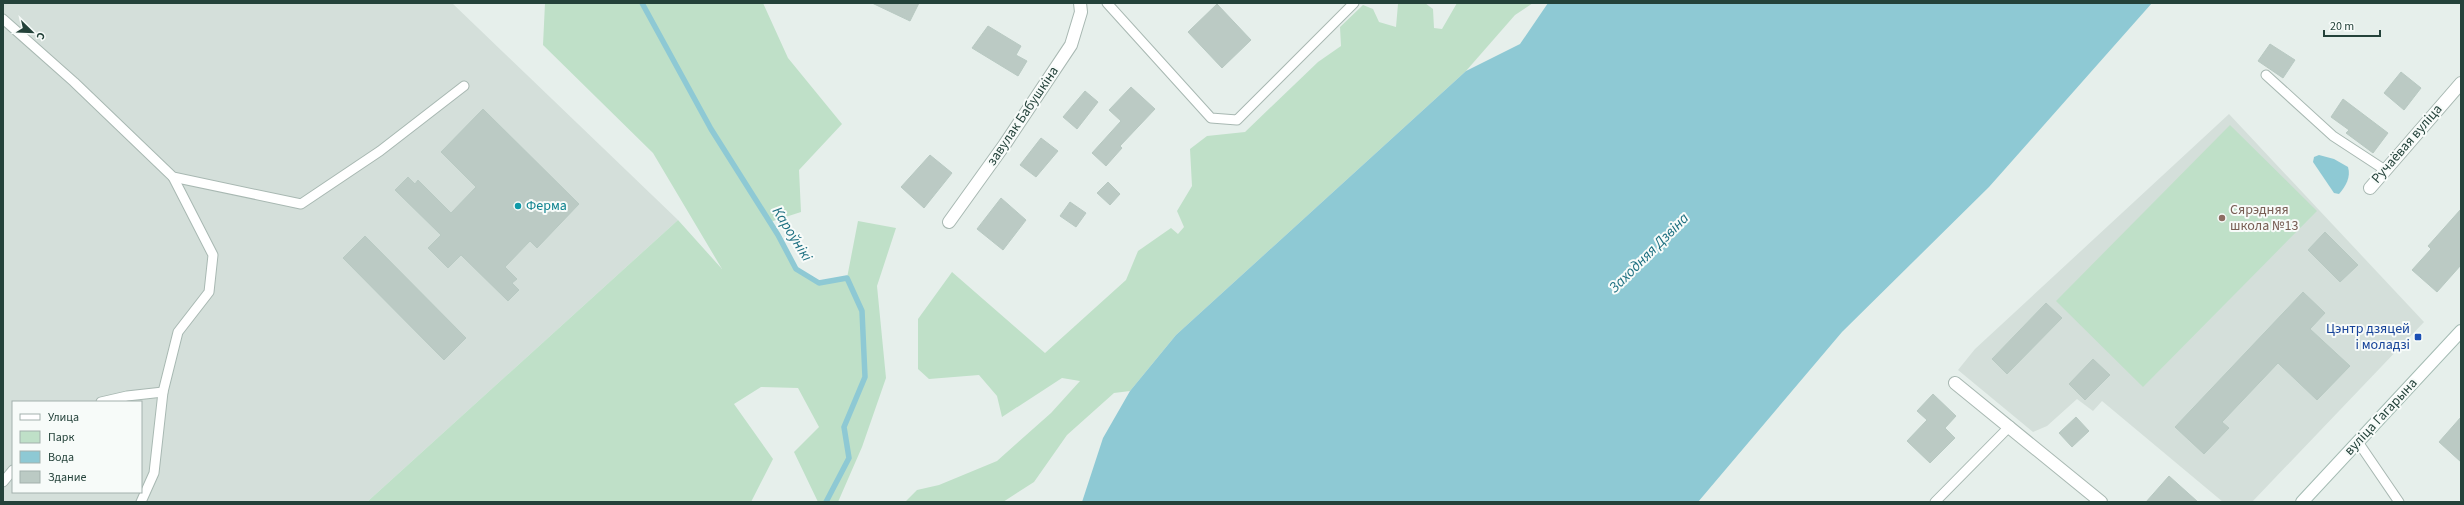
<svg xmlns="http://www.w3.org/2000/svg" width="2464" height="505" font-family="'Source Sans 3',sans-serif">
<style>
.built{fill:#d4dfda;fill-rule:evenodd}
.green{fill:#bfe0c8}
.water{fill:#8ec9d4}
.lines{fill:none;stroke-linecap:round;stroke-linejoin:round}
.stream{stroke:#8ec9d4;stroke-width:5.5}
.building{fill:#bbcac4;stroke:#b8c9c2}
.lane-casing{stroke:#a8b8b2;stroke-width:11}
.street-casing{stroke:#a8b8b2;stroke-width:14}
.secondary-casing{stroke:#a4bbb3;stroke-width:14}
.lane{stroke:#fff;stroke-width:9}
.street{stroke:#fff;stroke-width:12}
.secondary{stroke:#fff;stroke-width:12}
.culture-dot{fill:#0f9aa8;stroke:#f7fbf9;stroke-width:1.5}
.education-dot{fill:#8d6e63;stroke:#f7fbf9;stroke-width:1.5}
.transit-dot{fill:#1a4fb4;stroke:#f7fbf9;stroke-width:1.5}
.labels{text-anchor:middle;dominant-baseline:central;stroke-width:4;stroke-linejoin:round;paint-order:stroke}
.street-label{font-size:14px;fill:#24423a;stroke:#f7fbf9}
.culture-label{font-size:14px;fill:#0d838f;stroke:#f7fbf9;text-anchor:start}
.education-label{font-size:14px;fill:#785e54;stroke:#f7fbf9;text-anchor:start}
.transit-label{font-size:14px;fill:#164399;stroke:#f7fbf9;text-anchor:end}
.water-label{font-size:15px;font-style:italic;fill:#1c6f80;stroke:#f7fbf9}
</style>
<rect width="100%" height="100%" fill="#e6efeb"/>
<g class="built">
<path d="M3,3H452L678,220L367,502H3ZM13,402H141V492H13Z"/>
<polygon points="2229,114 2424,322 2252,502 2223,502 2102,401 2093,411 2077,399 2047,426 2033,432 1958,370 1975,349"/>
</g>
<g class="green">
<polygon points="545,3 763,3 788,58 842,124 799,170 801,212 770,222 796,269 819,283 847,278 858,221 896,228 877,286 886,378 862,447 838,502 818,502 794,452 819,427 798,388 761,387 734,404 773,459 751,502 367,502 678,220 722,269 653,153 543,45"/>
<polygon points="1425,3 1433,9 1434,28 1442,29 1457,3 1533,3 1515,15 1466,71 1176,335 1130,391 1114,393 1067,435 1034,482 1003,502 905,502 917,490 939,485 997,461 1051,413 1080,381 1062,378 1002,417 997,396 979,375 929,379 918,369 918,319 952,272 1045,353 1126,280 1138,251 1171,228 1178,234 1184,227 1177,211 1192,186 1190,149 1207,136 1245,132 1318,62 1341,46 1340,27 1363,5 1373,9 1379,22 1396,27 1398,4"/>
<polygon points="2230,125 2317,211 2143,387 2056,301"/>
</g>
<g class="water">
<polygon points="1548,3 2152,3 1989,187 1842,332 1698,502 1082,502 1103,438 1130,391 1176,335 1466,71 1520,44"/>
<path d="M2319,155L2334,159L2348,167C2351,177 2346,186 2339,194L2334,193L2313,162L2314,157Z"/>
</g>
<g class="lines">
<polyline class="stream" points="642,3 711,129 778,235 796,269 819,283 847,278 862,311 865,377 844,427 849,458 826,502"/>
</g>
<g class="building">
<polygon points="872,3 919,3 910,21"/>
<polygon points="1217,4 1251,40 1222,68 1188,32"/>
<polygon points="988,26 1021,46 1016,55 1027,61 1018,76 972,48"/>
<polygon points="2270,44 2295,60 2283,78 2258,61"/>
<polygon points="2401,72 2421,88 2404,110 2384,93"/>
<polygon points="1131,87 1155,109 1120,146 1122,148 1106,166 1092,153 1121,121 1109,110"/>
<polygon points="1085,91 1098,102 1077,129 1063,117"/>
<polygon points="2343,99 2388,133 2373,153 2346,133 2349,130 2331,117"/>
<polygon points="483,109 579,204 537,248 530,241 505,267 517,279 512,283 519,290 508,301 461,255 448,268 428,248 441,235 395,190 408,177 415,184 418,180 451,213 476,187 441,152"/>
<polygon points="1041,138 1058,151 1036,177 1020,165"/>
<polygon points="930,155 952,173 924,208 901,187"/>
<polygon points="1108,182 1120,194 1110,205 1097,193"/>
<polygon points="1001,198 1026,220 1003,250 977,229"/>
<polygon points="1070,202 1086,213 1076,227 1060,216"/>
<polygon points="2461,209 2461,265 2437,292 2412,270 2431,249 2428,246"/>
<polygon points="2325,232 2358,265 2340,282 2308,250"/>
<polygon points="365,236 466,338 444,360 343,258"/>
<polygon points="2303,292 2325,313 2310,329 2350,366 2317,400 2278,363 2222,422 2229,428 2204,454 2175,427"/>
<polygon points="2046,303 2062,318 2007,374 1992,359"/>
<polygon points="2093,359 2110,375 2085,400 2069,384"/>
<polygon points="1933,394 1956,416 1945,428 1955,438 1930,463 1907,441 1927,420 1917,411"/>
<polygon points="2076,417 2089,431 2072,447 2059,433"/>
<polygon points="2461,417 2461,462 2439,442"/>
<polygon points="2169,476 2198,502 2146,502"/>
</g>
<g class="lines">
<g class="lane-casing">
<g id="lane">
<polyline points="1107,3 1211,118 1237,120 1354,3"/>
<polyline points="3,19 74,82 173,177 301,204 380,151 464,86"/>
<polyline points="2266,75 2333,136 2385,170"/>
<polyline points="101,402 127,396 163,392"/>
<polyline points="2358,442 2399,502"/>
<polyline points="3,482 13,470"/>
<polyline points="141,502 154,473 163,392 178,332 209,292 213,255 173,177"/>
<polyline points="1935,502 2010,426"/>
</g>
</g>
<g class="street-casing">
<g id="street">
<polyline points="2370,188 2461,83"/>
<polyline points="949,222 1005,144 1071,45 1081,12 1080,3"/>
<polyline points="1955,383 2101,502"/>
</g>
</g>
<g class="secondary-casing">
<polyline id="secondary" points="2302,502 2461,331"/>
</g>
<use href="#lane" class="lane"/>
<use href="#street" class="street"/>
<use href="#secondary" class="secondary"/>
</g>
<circle class="culture-dot" cx="518" cy="206" r="4"/>
<circle class="education-dot" cx="2222" cy="218" r="4"/>
<rect class="transit-dot" x="2414" y="333" width="8" height="8" rx="2"/>
<g class="labels">
<g class="street-label">
<text transform="translate(1023 116) rotate(-56)">завулак Бабушкіна</text>
<text transform="translate(2407 144) rotate(-49)">Ручаёвая вуліца</text>
<text transform="translate(2381 417) rotate(-47)">вуліца Гагарына</text>
</g>
<g class="culture-label">
<text x="526" y="206">Ферма</text>
</g>
<g class="education-label">
<text x="2230" y="210">Сярэдняя<tspan x="2230" dy="16">школа №13</tspan></text>
</g>
<g class="transit-label">
<text x="2410" y="329">Цэнтр дзяцей<tspan x="2410" dy="16">і моладзі</tspan></text>
</g>
<g class="water-label">
<text transform="translate(792 234) rotate(58)">Кароўнікі</text>
<text transform="translate(1649 253) rotate(-45)">Заходняя Дзвіна</text>
</g>
</g>
<rect width="2464" height="505" fill="none" stroke="#24423a" stroke-width="8"/>
<rect x="12" y="401" width="130" height="92" fill="#f7fbf9" stroke="#a3b1ad"/>
<rect x="20" y="414" width="20" height="6" fill="#ffffff" stroke="#a3b1ad"/>
<text x="48" y="421" font-size="12" fill="#24423a">Улица</text>
<rect x="20" y="431" width="20" height="12" fill="#bfe0c8" stroke="#a3b1ad"/>
<text x="48" y="441" font-size="12" fill="#24423a">Парк</text>
<rect x="20" y="451" width="20" height="12" fill="#8ec9d4" stroke="#a3b1ad"/>
<text x="48" y="461" font-size="12" fill="#24423a">Вода</text>
<rect x="20" y="471" width="20" height="12" fill="#bbcac4" stroke="#a3b1ad"/>
<text x="48" y="481" font-size="12" fill="#24423a">Здание</text>
<g transform="translate(32 32) rotate(113)" stroke="#f7fbf9" stroke-width="3" paint-order="stroke">
<path d="M0-3L7 15L0 10L-7 15Z" fill="#24423a"/>
<text y="-6" font-size="11" font-weight="bold" text-anchor="middle" fill="#24423a">С</text>
</g>
<path d="M2324 30v6h56v-6" fill="none" stroke="#24423a" stroke-width="2"/>
<text x="2330" y="30" font-size="12" fill="#24423a" stroke="#f7fbf9" stroke-width="3" paint-order="stroke">20 m</text>
</svg>
